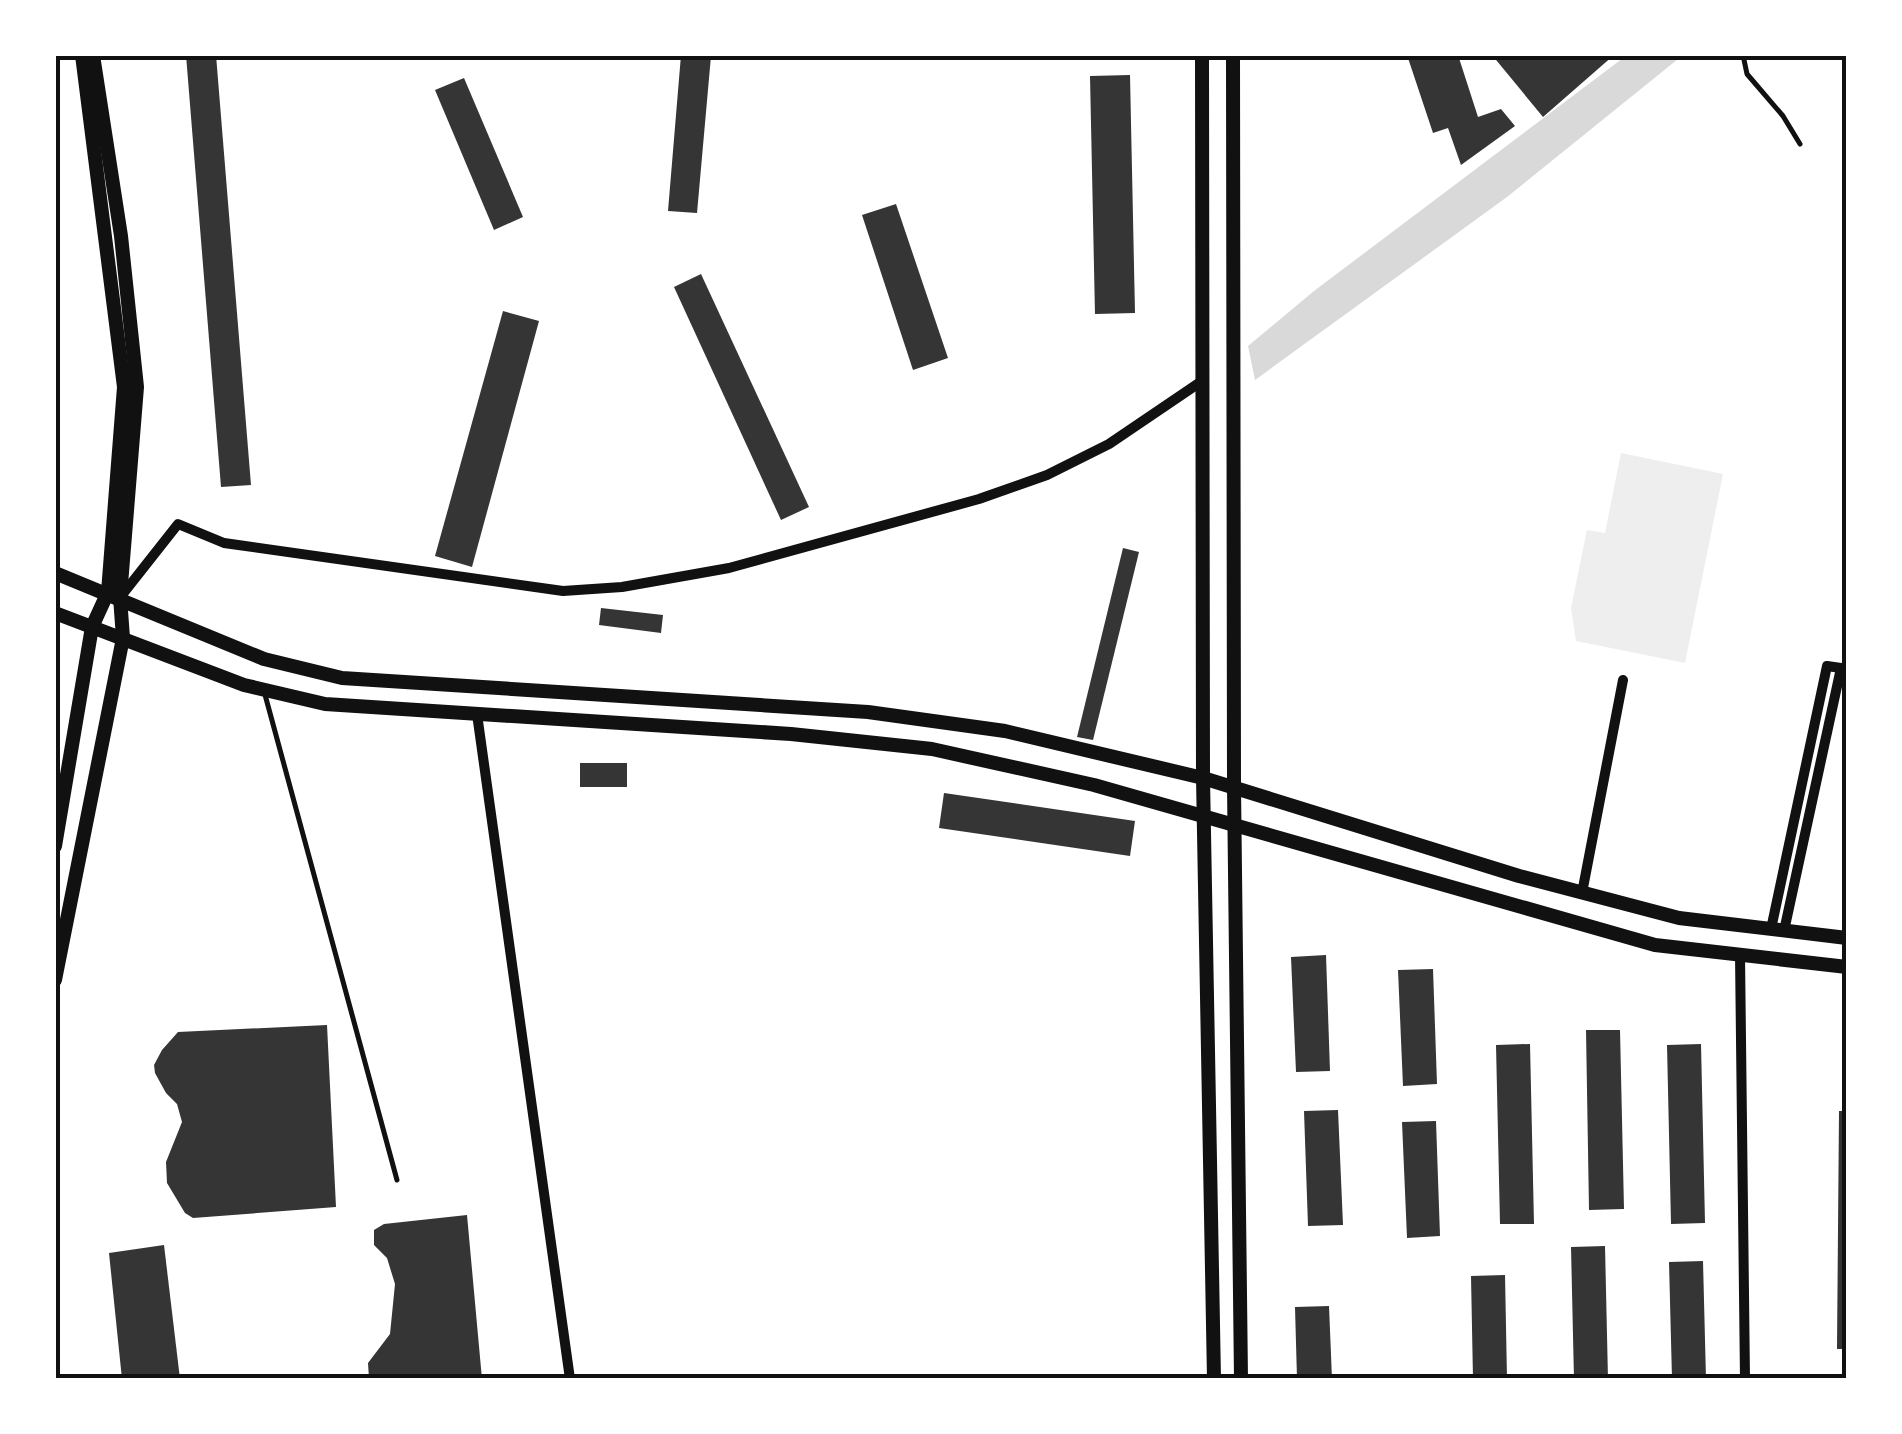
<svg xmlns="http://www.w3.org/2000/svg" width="1902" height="1434" font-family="'Public Sans',sans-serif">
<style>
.green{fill:#eee}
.water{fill:#d9d9d9}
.building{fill:#353535}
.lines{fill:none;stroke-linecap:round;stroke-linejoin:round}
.service{stroke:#111;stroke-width:5}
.minor{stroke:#111;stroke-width:10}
.secondary{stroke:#111;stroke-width:14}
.neatline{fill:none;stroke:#111;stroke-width:4}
</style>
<rect width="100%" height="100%" fill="#fff"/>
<polygon class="green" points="1621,453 1723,474 1685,663 1576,641 1571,608 1587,530 1605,533"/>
<polygon class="water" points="1627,55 1683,55 1507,197 1255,380 1248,346 1314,291"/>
<g class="building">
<polygon points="186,55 216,55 251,485 221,487"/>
<polygon points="681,55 711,56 697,213 668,211"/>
<polygon points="1407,55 1458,55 1478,117 1501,109 1515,126 1461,165 1448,128 1433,133"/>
<polygon points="1492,55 1614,55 1543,117"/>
<polygon points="1130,75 1135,313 1095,314 1090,76"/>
<polygon points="464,78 523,217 494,230 435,90"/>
<polygon points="896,204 948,358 913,370 862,215"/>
<polygon points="701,274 809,507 781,520 674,287"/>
<polygon points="503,311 539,321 472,567 435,556"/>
<polygon points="1123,548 1139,552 1093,740 1077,737"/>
<polygon points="601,608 663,615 661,633 599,625"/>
<rect x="580" y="763" width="47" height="24"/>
<polygon points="944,793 1135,821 1130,856 939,828"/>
<polygon points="1326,955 1330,1071 1296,1072 1291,957"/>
<polygon points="1433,969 1437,1084 1403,1086 1398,970"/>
<polygon points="327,1025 336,1207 193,1218 185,1213 167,1183 166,1162 182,1122 177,1104 166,1093 155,1073 154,1065 162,1050 178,1032"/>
<polygon points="1586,1030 1620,1030 1624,1209 1589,1210"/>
<polygon points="1530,1044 1534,1224 1500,1224 1496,1045"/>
<polygon points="1701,1044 1705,1223 1671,1224 1667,1045"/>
<polygon points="1338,1110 1343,1225 1308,1226 1304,1111"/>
<polygon points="1839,1111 1847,1111 1847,1349 1837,1349"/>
<polygon points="1436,1121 1440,1236 1407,1238 1402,1122"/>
<polygon points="467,1215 482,1379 369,1379 368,1363 390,1334 395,1284 387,1258 374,1245 374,1230 384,1224"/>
<polygon points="164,1245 180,1379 122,1379 109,1253"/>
<polygon points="1605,1246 1608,1379 1574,1379 1571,1247"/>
<polygon points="1703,1261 1706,1379 1672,1379 1669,1262"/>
<polygon points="1505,1275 1507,1379 1473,1379 1471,1276"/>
<polygon points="1329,1306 1332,1379 1297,1379 1295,1307"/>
</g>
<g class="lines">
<g class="service">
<polyline points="1743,55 1747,74 1783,116 1800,144"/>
<polyline points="264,691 397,1180"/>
</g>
<g class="minor">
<polyline points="122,595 178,524 224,543 563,591 622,587 729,568 979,499 1047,475 1109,444 1202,381"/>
<polyline points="477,714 570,1379"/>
<polyline points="1582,893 1623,680"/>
<polyline points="1771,929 1827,666 1841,668 1784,931"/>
<polyline points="1740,955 1745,1379"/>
</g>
<g class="secondary">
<polyline points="1202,55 1203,778 1214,1379"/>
<polyline points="1233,55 1234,787 1241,1379"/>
<polyline points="55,573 264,659 342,678 868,712 1005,731 1203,778 1519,876 1679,918 1847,938"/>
<polyline points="55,613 244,685 325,704 791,734 932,749 1094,785 1655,945 1847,967"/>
<polyline points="55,846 92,627 108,592 124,387 82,55"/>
<polyline points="55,980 123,638 120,597 137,387 121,236 93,55"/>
</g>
</g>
<rect width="1902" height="1434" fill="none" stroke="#ffffff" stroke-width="115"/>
<rect x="58" y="58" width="1786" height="1318" class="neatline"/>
</svg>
